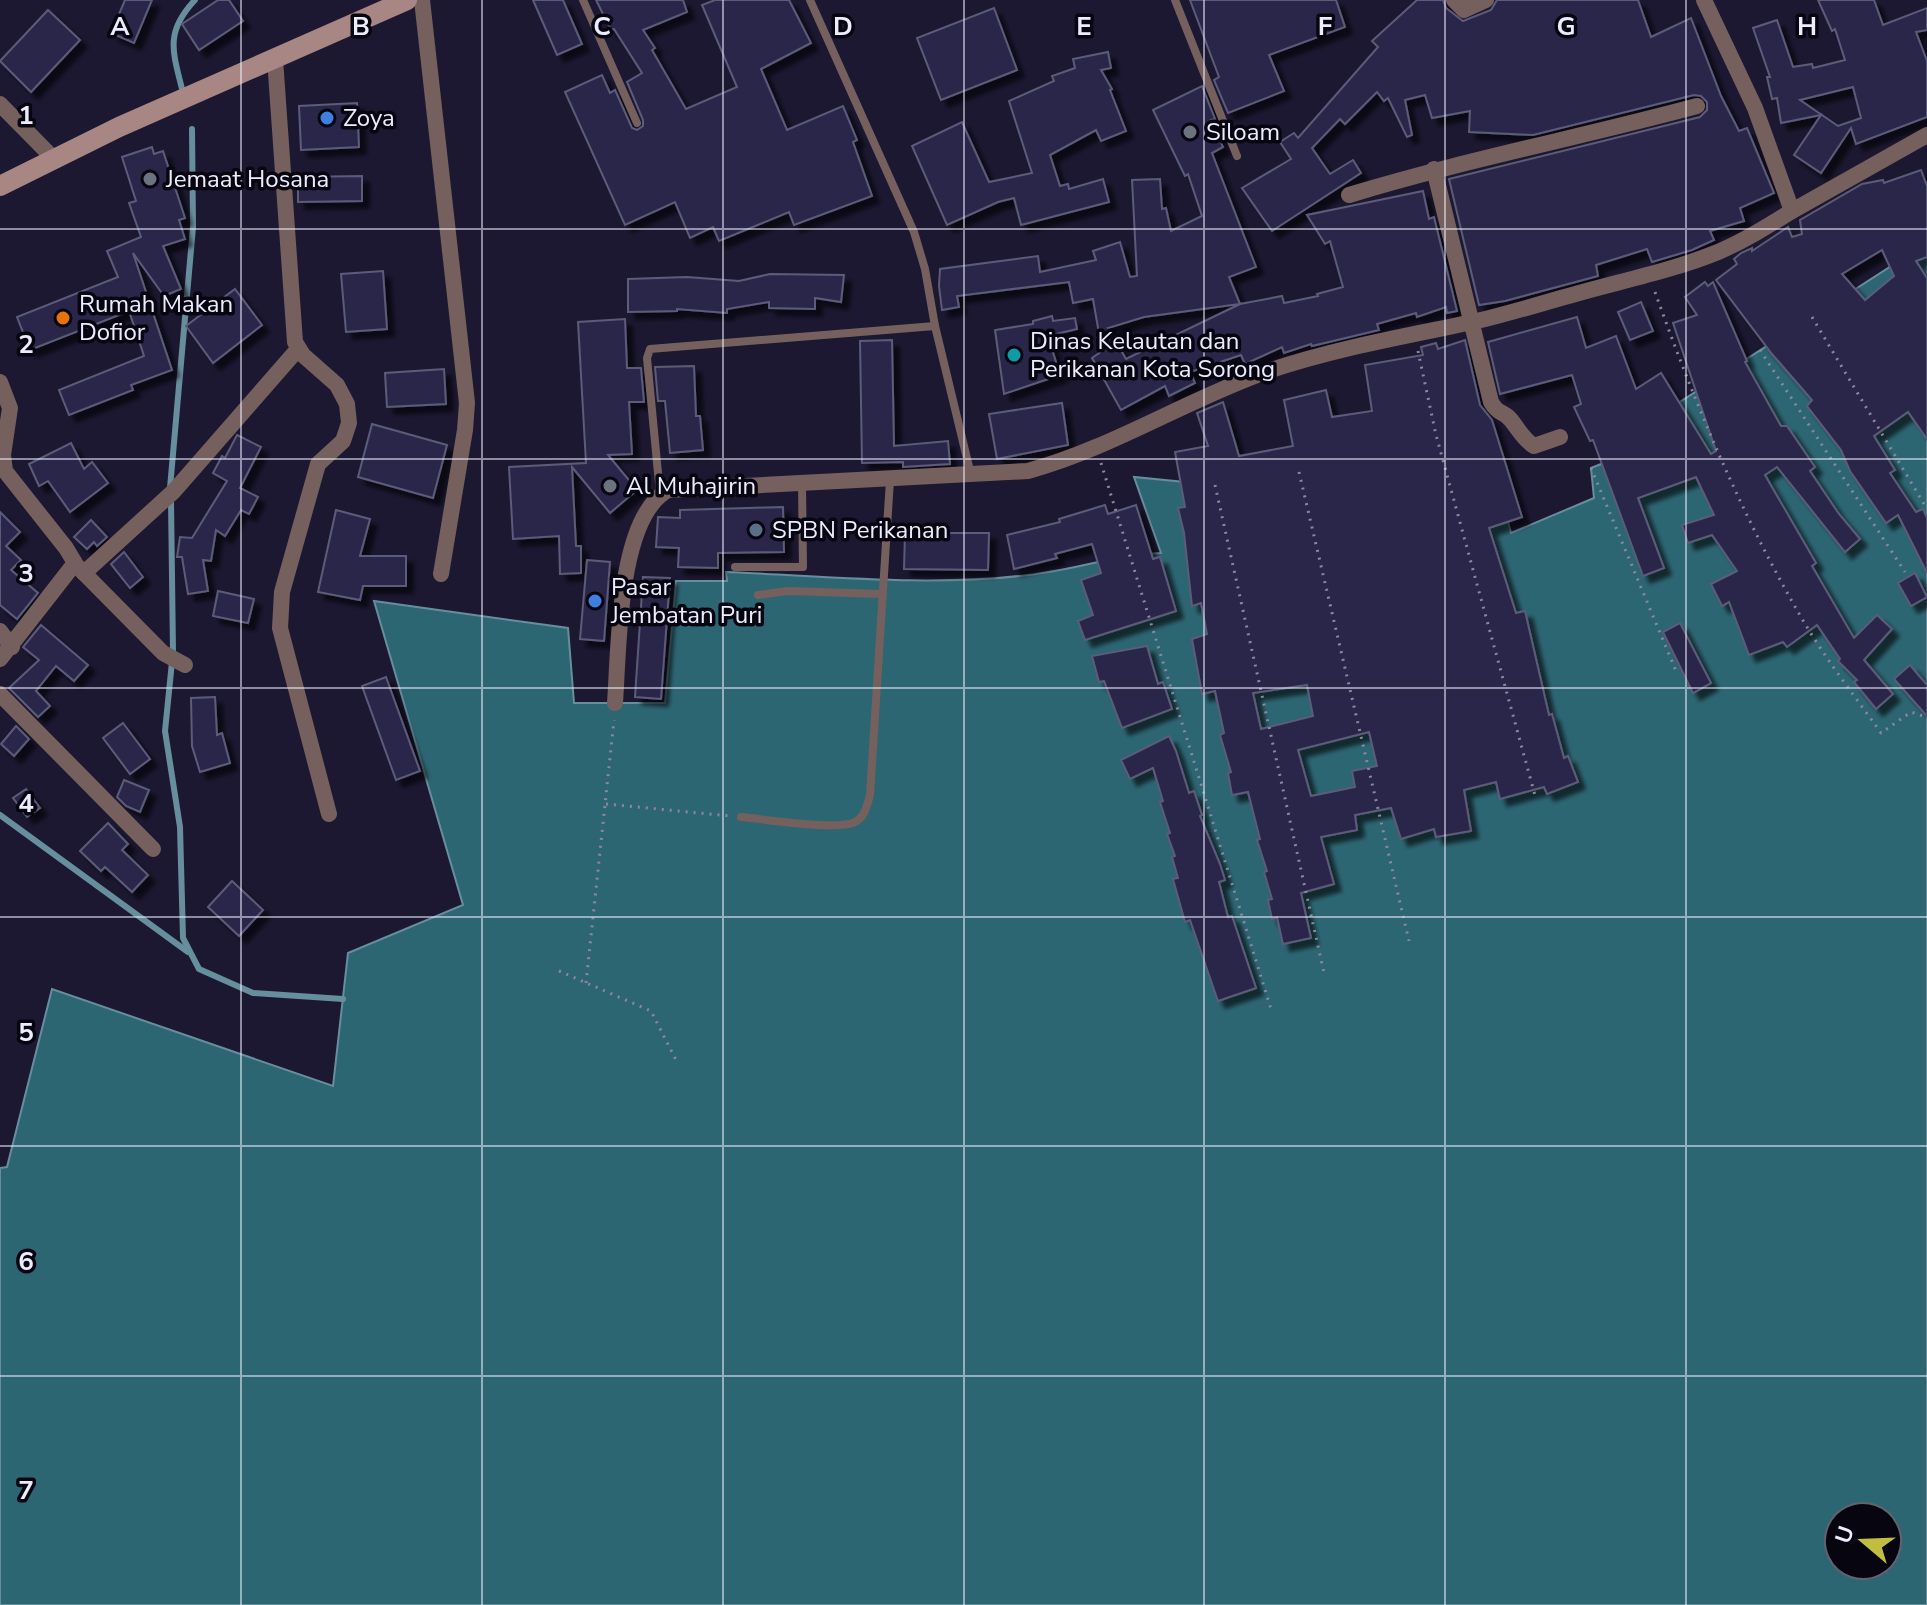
<svg xmlns="http://www.w3.org/2000/svg" width="1927" height="1605" font-family="'Nunito Sans',sans-serif">
<style>
.water{fill:#2d6673;stroke:#678e9d;stroke-width:2;fill-rule:evenodd}
.lines{fill:none;stroke-linecap:round;stroke-linejoin:round}
.stream{stroke:#678e9d;stroke-width:6}
.building{fill:#2a274a;stroke:#5c5b79;stroke-width:2;fill-rule:evenodd;filter:url(#shadow)}
.path{stroke:#8a889d;stroke-width:3;stroke-dasharray:2 6;stroke-linecap:butt}
.service{stroke:#75605e;stroke-width:8}
.minor{stroke:#75605e;stroke-width:16}
.secondary{stroke:#a88683;stroke-width:20}
.grid{fill:none;stroke:#edecfe;stroke-width:2;stroke-opacity:0.55}
.shop-dot{fill:#3f7fe0;stroke:#070610;stroke-width:3}
.worship-dot{fill:#6b7280;stroke:#070610;stroke-width:3}
.food-dot{fill:#e8710a;stroke:#070610;stroke-width:3}
.culture-dot{fill:#0f9aa8;stroke:#070610;stroke-width:3}
.service-dot{fill:#5c6f8a;stroke:#070610;stroke-width:3}
.labels{text-anchor:middle;dominant-baseline:central;stroke-width:7;stroke-linejoin:round;paint-order:stroke}
.poi-label{font-size:24px;fill:#edecfe;stroke:#070610;text-anchor:start}
.grid-label{font-size:26px;text-anchor:middle;font-weight:bold;fill:#edecfe;stroke:#070610;stroke-width:7;stroke-linejoin:round;paint-order:stroke}
</style>
<defs>
<filter id="shadow"><feDropShadow dx="7" dy="7" stdDeviation="2" flood-color="#0009"/></filter>
</defs>
<rect width="100%" height="100%" fill="#1c1831"/>
<path class="water" d="M1927,243V1605H0V1168L7,1167L52,989L333,1086L348,953L463,905L374,601L568,628L574,703H665L676,581H727L726,572C826,576 928,587 1028,575C1073,570 1115,555 1161,553L1134,477L1215,485L1480,417L1511,533L1594,498L1591,468L1677,434L1672,407ZM1839,1517H1887V1565H1839Z"/>
<g class="lines">
<g class="stream">
<path d="M183,93C173,52 164,33 195,0"/>
<polyline points="170,488 193,227 192,129"/>
<polyline points="171,501 173,652 165,731 180,827 183,938 199,969 253,993 343,999"/>
<polyline points="0,815 188,952"/>
</g>
</g>
<g class="building">
<polygon points="125,0 152,0 134,43 111,33"/>
<polygon points="218,0 229,0 243,21 199,50 182,24"/>
<polygon points="533,0 563,0 582,44 557,55"/>
<polygon points="596,0 683,0 687,12 643,30 655,48 652,50 686,109 737,87 702,5 715,0 789,0 811,43 761,69 787,130 843,106 857,140 853,142 872,196 794,225 789,212 719,241 713,227 690,238 675,202 625,225 565,92 602,75 610,93 615,90 632,128 637,130 643,126 643,120 627,82 642,73 614,29 611,30"/>
<polygon points="1190,0 1336,0 1345,27 1269,55 1284,91 1228,113 1214,80 1219,77"/>
<polygon points="1417,0 1443,0 1446,8 1463,21 1491,10 1497,0 1638,0 1651,37 1691,18 1721,96 1739,131 1747,128 1774,193 1740,208 1744,221 1710,231 1714,240 1692,250 1652,262 1647,249 1596,265 1598,276 1505,301 1479,305 1449,179 1700,117 1707,110 1707,102 1701,96 1694,95 1533,135 1469,132 1470,111 1432,118 1425,95 1405,100 1412,135 1407,137 1388,98 1384,101 1377,92 1345,124 1340,119 1312,148 1330,174 1353,160 1361,173 1272,231 1242,188 1291,159 1280,142 1294,133 1298,138 1378,47 1372,41"/>
<path d="M1818,0H1874L1883,25L1927,8V30L1916,32L1927,61V117L1856,144L1851,128L1821,173L1794,155L1821,115L1781,123L1777,98L1772,99L1767,77H1770L1753,28L1777,20L1793,67L1812,64L1813,68L1845,60L1835,29L1832,31ZM1853,87L1861,118L1838,126L1800,100Z"/>
<polygon points="994,8 1017,70 941,100 917,38"/>
<polygon points="48,10 80,40 31,92 0,61"/>
<polygon points="1108,52 1111,68 1101,70 1112,89 1110,90 1126,131 1101,141 1096,130 1050,155 1060,186 1068,184 1069,189 1103,179 1109,202 1021,225 1014,198 998,202 947,225 912,146 962,122 989,182 1032,173 1009,101 1054,81 1052,76 1075,68 1073,59"/>
<polygon points="1202,86 1215,119 1211,120 1223,147 1212,153 1256,267 1229,277 1240,304 1144,317 1108,328 1126,359 1240,304 1282,296 1284,303 1318,296 1317,294 1343,287 1330,241 1325,244 1307,215 1423,191 1429,219 1434,217 1457,311 1447,313 1446,307 1417,317 1416,313 1377,324 1379,330 1312,346 1311,344 1284,353 1282,347 1245,364 1241,355 1190,372 1195,383 1169,396 1165,386 1121,410 1092,358 1102,351 1093,299 1073,303 1069,282 957,296 959,307 942,310 939,286 940,269 1038,256 1040,272 1096,260 1093,251 1120,242 1130,277 1137,276 1132,180 1160,179 1162,209 1166,208 1171,231 1202,216 1188,174 1185,176 1153,110"/>
<polygon points="357,103 359,147 301,150 299,106"/>
<polygon points="152,147 154,154 163,151 185,218 179,220 185,239 163,246 181,289 164,296 133,253 172,370 131,385 133,390 69,415 59,390 144,356 129,311 30,350 17,317 118,277 107,251 141,237 129,203 136,201 122,157"/>
<path d="M1921,170L1927,186V257L1916,261L1927,278V439L1908,412L1874,436L1895,470L1890,473L1916,512L1923,509L1927,518V573L1898,515L1886,523L1850,471L1841,450L1807,406L1812,400L1772,354L1716,280L1737,264L1734,259L1741,253L1752,248V251L1788,227L1792,237L1802,234L1800,220L1862,184L1883,180L1884,183ZM1882,250L1894,276L1865,300L1842,274Z"/>
<polygon points="362,176 362,201 298,202 298,177"/>
<polygon points="383,271 387,329 346,332 341,274"/>
<polygon points="770,274 844,275 841,302 815,298 815,309 769,308 769,302 727,309 727,313 677,309 677,311 628,312 628,279 687,277 739,281"/>
<polygon points="1705,282 1708,286 1713,282 1747,361 1745,362 1781,426 1787,426 1815,467 1810,471 1839,514 1860,539 1845,552 1777,467 1765,475 1816,563 1812,566 1854,638 1877,615 1892,629 1864,660 1893,694 1876,709 1854,682 1857,680 1838,661 1840,659 1817,625 1787,647 1783,642 1749,655 1729,602 1722,606 1711,584 1737,571 1712,535 1688,543 1682,525 1714,515 1696,477 1638,498 1664,568 1643,576 1593,440 1590,441 1574,407 1581,404 1572,375 1500,394 1488,342 1577,317 1586,348 1616,336 1636,389 1661,373 1711,454 1716,451 1673,323 1697,315 1685,297"/>
<polygon points="235,289 262,325 213,363 186,326"/>
<polygon points="1641,302 1653,331 1630,340 1618,312"/>
<polygon points="1052,316 1053,321 1075,318 1077,329 1048,336 1060,375 1004,394 995,330 1033,324 1033,321"/>
<polygon points="625,319 627,368 641,368 644,402 629,402 632,454 608,455 637,490 610,513 572,467 576,546 581,546 581,573 560,574 559,536 513,539 509,467 586,463 578,322"/>
<polygon points="892,340 894,446 948,441 950,464 903,467 903,462 862,463 860,341"/>
<path d="M1465,340L1480,405L1492,420L1522,517L1489,528L1516,613L1525,611L1549,715L1552,714L1564,758L1568,756L1578,782L1547,794L1544,787L1500,799L1496,782L1464,790L1471,831L1436,837L1434,829L1401,839L1391,808L1355,815L1357,830L1321,837L1334,884L1301,893L1311,938L1283,944L1277,917L1272,919L1268,900L1272,899L1264,872L1267,871L1257,840L1260,839L1248,792L1232,795L1228,773L1231,772L1220,735L1224,733L1215,691L1202,694L1192,639L1207,634L1201,603L1192,606L1184,533L1178,508L1185,507L1175,452L1208,446L1197,413L1223,402L1239,456L1293,446L1284,400L1326,390L1332,417L1372,411L1365,365L1423,355L1421,347L1436,343L1438,349ZM1307,685L1313,716L1261,729L1253,693ZM1369,732L1377,766L1352,771L1355,787L1311,796L1298,750Z"/>
<polygon points="694,366 696,416 700,416 703,450 670,453 665,401 658,401 655,367"/>
<polygon points="444,369 446,404 387,407 385,373"/>
<polygon points="1062,403 1068,445 997,459 989,414"/>
<polygon points="372,424 447,445 433,498 358,477"/>
<polygon points="237,435 261,447 240,488 258,497 249,514 241,510 225,536 216,530 211,561 203,560 208,591 188,594 182,557 177,557 180,537 192,538 227,481 213,473 222,456 225,458"/>
<polygon points="71,443 84,469 92,462 108,483 70,512 48,481 39,486 29,464"/>
<polygon points="1105,505 1108,514 1136,505 1153,559 1160,557 1176,611 1085,640 1078,621 1093,615 1081,580 1101,573 1092,544 1055,554 1057,558 1014,569 1007,535 1060,522 1059,519"/>
<polygon points="783,507 784,552 718,553 718,568 678,567 679,548 656,547 658,517 680,518 680,510"/>
<polygon points="336,510 370,519 360,556 406,556 406,586 363,586 360,600 318,592"/>
<polygon points="0,512 20,532 6,546 21,560 11,570 38,593 17,619 0,605"/>
<polygon points="91,520 107,537 97,546 94,542 87,549 74,537"/>
<polygon points="905,533 989,533 988,570 904,569"/>
<polygon points="124,552 143,577 130,588 111,564"/>
<polygon points="587,560 610,562 604,641 580,639"/>
<polygon points="1915,573 1927,597 1911,606 1898,583"/>
<polygon points="643,577 670,578 661,699 635,697"/>
<polygon points="218,591 254,599 248,623 213,616"/>
<polygon points="1680,623 1711,683 1693,693 1663,632"/>
<polygon points="41,625 88,665 74,681 56,666 36,691 50,706 38,717 9,688 39,660 23,647"/>
<polygon points="1147,646 1158,684 1163,682 1172,709 1122,728 1104,681 1099,682 1092,656"/>
<polygon points="1910,665 1927,685 1927,716 1894,679"/>
<polygon points="386,677 420,771 396,780 362,686"/>
<polygon points="215,697 217,735 222,733 230,763 200,772 192,746 191,698"/>
<polygon points="123,723 150,759 130,774 103,738"/>
<polygon points="16,726 29,739 14,756 1,744"/>
<polygon points="1169,736 1176,751 1189,793 1194,791 1202,815 1200,816 1220,864 1225,880 1219,882 1228,917 1232,916 1256,988 1218,1001 1190,920 1185,922 1173,879 1178,878 1172,857 1175,856 1167,834 1170,833 1160,802 1163,801 1153,768 1130,779 1121,760"/>
<polygon points="124,780 149,790 140,812 126,806 117,797"/>
<polygon points="26,789 40,808 27,817 13,798"/>
<polygon points="108,823 128,844 122,850 148,875 132,892 105,867 101,871 80,851"/>
<polygon points="232,881 263,910 239,936 208,907"/>
</g>
<g class="lines">
<g class="path">
<path d="M1655,292C1695,404 1741,514 1801,617C1824,657 1854,695 1881,733L1911,712L1923,716"/>
<polyline points="1812,317 1927,509"/>
<polyline points="1760,350 1905,572"/>
<polyline points="1418,351 1436,435 1536,799"/>
<polyline points="1101,463 1271,1009"/>
<polyline points="1591,468 1676,671"/>
<polyline points="1299,472 1409,941"/>
<polyline points="1215,485 1324,973"/>
<polyline points="606,804 730,816"/>
<polyline points="559,971 651,1011 678,1064"/>
<polyline points="586,983 614,720"/>
</g>
<g class="service">
<polyline points="583,0 637,123"/>
<polyline points="810,0 914,232 925,269 935,326 971,475"/>
<polyline points="1175,0 1237,156"/>
<polyline points="660,494 647,358 650,349 935,326"/>
<polyline points="735,567 803,567 802,484"/>
<polyline points="758,595 788,591 882,594"/>
<path d="M741,817C763,819 839,831 855,822C865,817 867,805 870,795L890,480"/>
</g>
<g class="minor">
<polyline points="422,0 467,403 465,430 441,574"/>
<polyline points="1454,0 1464,10 1486,0"/>
<polyline points="275,59 295,342 303,355 337,385 347,404 349,423 343,441 318,464 282,592 280,628 329,814"/>
<polyline points="0,104 55,160"/>
<path d="M1434,169L1491,402C1498,415 1504,411 1511,420C1519,430 1523,439 1534,446L1560,437"/>
<path d="M1349,195C1464,160 1582,137 1697,106"/>
<polyline points="1792,211 1927,135"/>
<polyline points="0,382 10,408 3,455 5,471 66,548 75,563 0,659"/>
<polyline points="78,567 163,653 185,665"/>
<polyline points="84,573 174,491 298,349"/>
<polyline points="0,631 12,647"/>
<polyline points="0,694 153,849"/>
<path d="M615,703C619,650 617,518 668,490L1028,471C1112,448 1186,400 1268,371C1333,349 1401,337 1468,323C1505,315 1542,303 1579,293C1625,280 1674,270 1718,252C1744,241 1768,226 1792,211L1755,108L1704,0"/>
</g>
<polyline class="secondary" points="0,186 119,127 407,0"/>
</g>
<path class="grid" d="M241,0V1605M482,0V1605M723,0V1605M964,0V1605M1204,0V1605M1445,0V1605M1686,0V1605M0,229H1927M0,459H1927M0,688H1927M0,917H1927M0,1146H1927M0,1376H1927"/>
<g class="shop-dot">
<circle cx="327" cy="118" r="8"/>
<circle cx="595" cy="601" r="8"/>
</g>
<g class="worship-dot">
<circle cx="1190" cy="132" r="8"/>
<circle cx="150" cy="179" r="8"/>
<circle cx="610" cy="486" r="8"/>
</g>
<circle class="food-dot" cx="63" cy="318" r="8"/>
<circle class="culture-dot" cx="1014" cy="355" r="8"/>
<circle class="service-dot" cx="756" cy="530" r="8"/>
<g class="labels">
<g class="poi-label">
<text x="343" y="118">Zoya</text>
<text x="1206" y="132">Siloam</text>
<text x="166" y="179">Jemaat Hosana</text>
<text x="79" y="304">Rumah Makan<tspan x="79" dy="28">Dofior</tspan></text>
<text x="1030" y="341">Dinas Kelautan dan<tspan x="1030" dy="28">Perikanan Kota Sorong</tspan></text>
<text x="626" y="486">Al Muhajirin</text>
<text x="772" y="530">SPBN Perikanan</text>
<text x="611" y="587">Pasar<tspan x="611" dy="28">Jembatan Puri</tspan></text>
</g>
</g>
<g class="grid-label">
<text x="120" y="35">A</text>
<text x="361" y="35">B</text>
<text x="602" y="35">C</text>
<text x="843" y="35">D</text>
<text x="1084" y="35">E</text>
<text x="1325" y="35">F</text>
<text x="1566" y="35">G</text>
<text x="1807" y="35">H</text>
<text x="26" y="124">1</text>
<text x="26" y="353">2</text>
<text x="26" y="582">3</text>
<text x="26" y="812">4</text>
<text x="26" y="1041">5</text>
<text x="26" y="1270">6</text>
<text x="26" y="1499">7</text>
</g>
<g transform="translate(1863 1541) rotate(289)"><circle r="38" fill="#070610" stroke="#63626f" stroke-width="2"/>
<path d="M0-6L14 30L0 20L-14 30Z" fill="#c0be40"/>
<text y="-12" font-size="22" font-weight="bold" text-anchor="middle" fill="#edecfe">U</text>
</g>
</svg>
